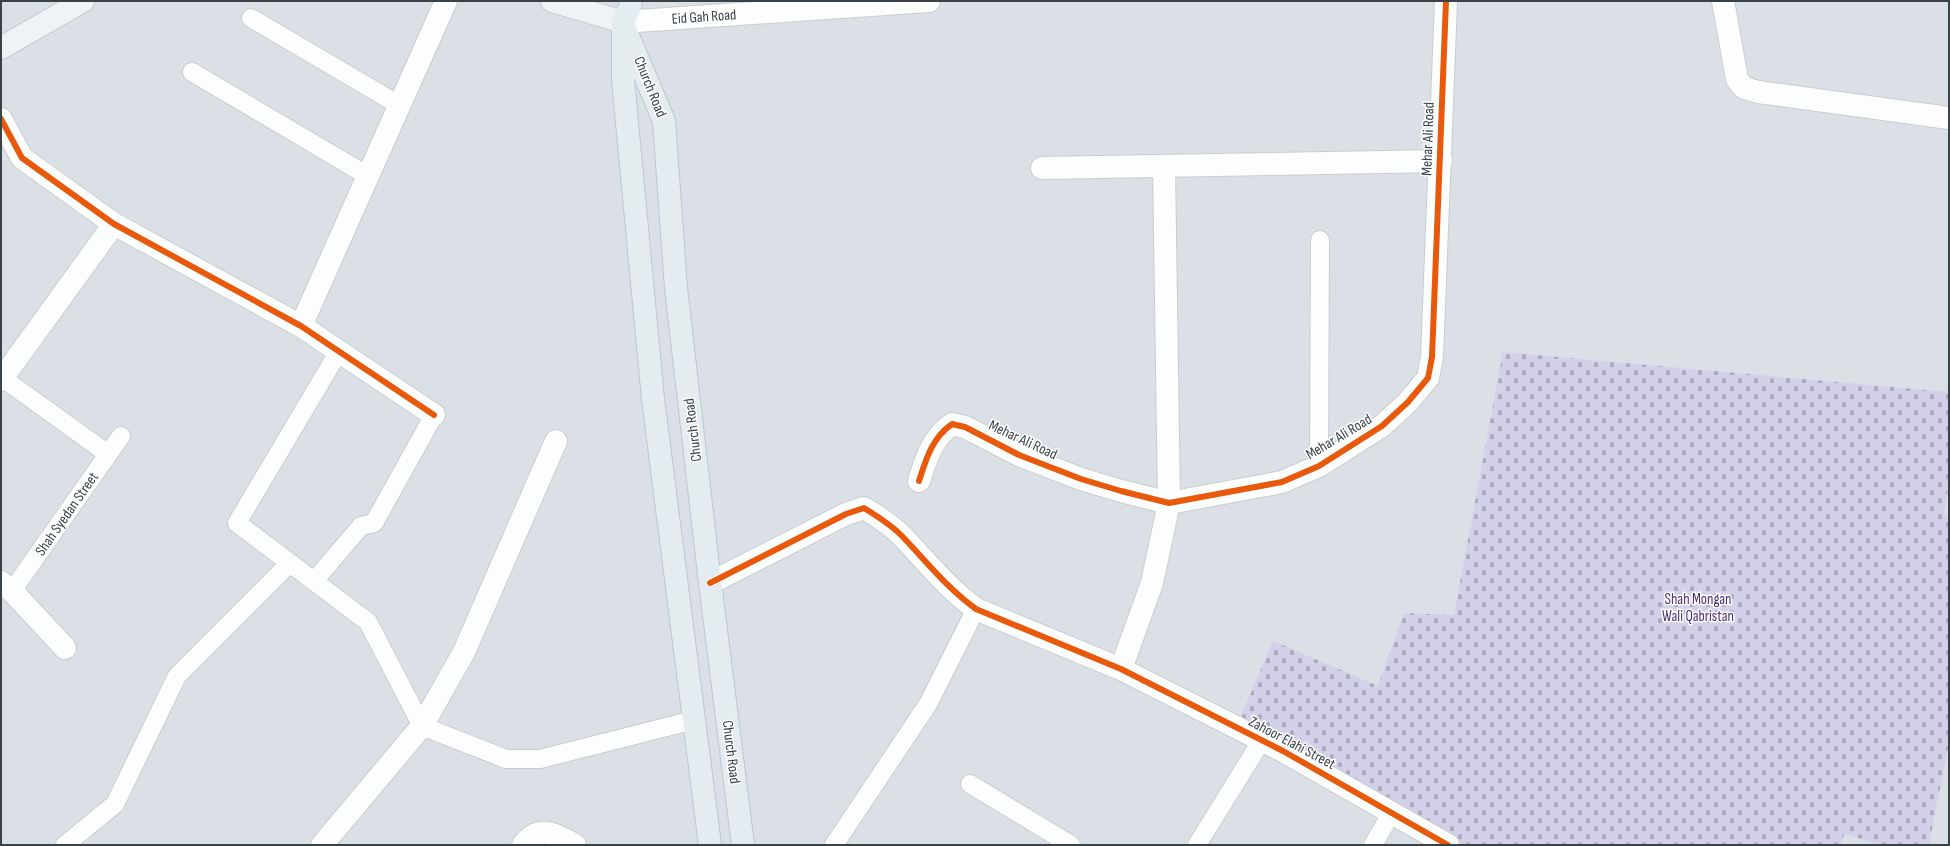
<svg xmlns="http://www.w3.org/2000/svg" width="1950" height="846" font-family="'Sofia Sans Condensed',sans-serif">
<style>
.residential{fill:#dae0e5}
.cemetery{fill:url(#cemetery-stones)}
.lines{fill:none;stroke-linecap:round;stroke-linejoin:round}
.lane-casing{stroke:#cacdcf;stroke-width:20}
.street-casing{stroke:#cacdcf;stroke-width:24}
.secondary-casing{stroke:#c6cdd3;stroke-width:24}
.primary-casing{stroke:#bbc8d2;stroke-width:24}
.lane{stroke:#fcfdfd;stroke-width:18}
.street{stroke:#fcfdfd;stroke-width:22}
.secondary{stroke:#f0f3f6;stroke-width:22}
.primary{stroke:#e5ecf0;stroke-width:22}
.cycleway-casing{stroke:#fff;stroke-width:8}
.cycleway{stroke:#e8590c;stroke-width:6}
.labels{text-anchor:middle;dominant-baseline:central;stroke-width:3;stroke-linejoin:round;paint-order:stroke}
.street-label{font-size:15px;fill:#384247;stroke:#fff}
.park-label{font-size:15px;fill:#473074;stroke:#fff}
</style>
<defs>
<pattern id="cemetery-stones" width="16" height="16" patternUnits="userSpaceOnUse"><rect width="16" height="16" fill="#d3d0ea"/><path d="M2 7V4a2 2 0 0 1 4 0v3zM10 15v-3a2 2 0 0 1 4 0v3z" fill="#acaabf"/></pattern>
</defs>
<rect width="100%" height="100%" fill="#eceff1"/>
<rect class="residential" x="1" y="1" width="1948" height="844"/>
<polygon class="cemetery" points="1503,352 1949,392 1949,483 1944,515 1949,516 1949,743 1929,845 1882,845 1844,834 1840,845 1449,845 1236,728 1273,641 1378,686 1404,613 1454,615"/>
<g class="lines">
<g class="lane-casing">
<g id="lane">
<polyline points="251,18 399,105"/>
<polyline points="192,72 368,176"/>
<polyline points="339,351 237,523 368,622 422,726 506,759 540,759 694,720"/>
<polyline points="1,377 108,454"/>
<polyline points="1319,466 1320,240"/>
<polyline points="314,581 361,526 374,523 434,415"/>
<polyline points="12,591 121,436"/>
<polyline points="970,784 1071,845"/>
<polyline points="65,845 115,804 177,676 290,563"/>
<polyline points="834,845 928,704 976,609"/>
<polyline points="1197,845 1262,740"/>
<polyline points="1373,845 1392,812"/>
</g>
</g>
<g class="street-casing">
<g id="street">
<polyline points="1723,1 1737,79 1744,88 1758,92 1949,118"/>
<polyline points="623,22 929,1"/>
<polyline points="1,119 22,158 114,224 301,326 434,415"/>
<polyline points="1042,168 1441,161"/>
<polyline points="301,326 446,1"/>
<polyline points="1,380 114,224"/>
<path d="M919,481C926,459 932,438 952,424L965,427L1019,455L1081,479L1121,491L1169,503L1282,482L1319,466L1382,426L1408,402L1428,378L1432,357L1446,1"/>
<polyline points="1,582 12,591 65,648"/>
<path d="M710,583L846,514L864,508C877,516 890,524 901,535C926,561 947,588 976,609L1121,669L1283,751L1448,845"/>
<polyline points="1121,669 1152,583 1169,503 1164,166"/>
<polyline points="322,845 422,726 464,652 556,441"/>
<path d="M523,845C539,824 555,834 575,845"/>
</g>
</g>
<g class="secondary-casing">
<g id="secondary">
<polyline points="552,1 623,22"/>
<polyline points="1,48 83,1"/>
</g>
</g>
<g class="primary-casing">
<g id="primary">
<polyline points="631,1 630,7 623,22 623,80 653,399 710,845"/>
<polyline points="626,31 664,121 676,288 710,583 743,845"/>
</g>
</g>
<use href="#lane" class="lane"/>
<use href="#street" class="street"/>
<use href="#secondary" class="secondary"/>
<use href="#primary" class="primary"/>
<g class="cycleway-casing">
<g id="cycleway">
<polyline points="1,119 22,158 114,224 301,326 434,415"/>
<path d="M919,481C926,459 932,438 952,424L965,427L1019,455L1081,479L1121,491L1169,503L1282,482L1319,466L1382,426L1408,402L1428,378L1432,357L1446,1"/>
<path d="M710,583L846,514L864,508C877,516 890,524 901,535C926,561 947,588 976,609L1121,669L1283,751L1448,845"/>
</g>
</g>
<use href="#cycleway" class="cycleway"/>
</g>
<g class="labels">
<g class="street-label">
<text transform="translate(704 17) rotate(-4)">Eid Gah Road</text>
<text transform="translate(650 87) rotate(68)">Church Road</text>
<text transform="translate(1428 139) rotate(-88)">Mehar Ali Road</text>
<text transform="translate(693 430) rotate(-97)">Church Road</text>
<text transform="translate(1339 437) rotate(-31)">Mehar Ali Road</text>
<text transform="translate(1023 440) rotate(25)">Mehar Ali Road</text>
<text transform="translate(67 514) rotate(-55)">Shah Syedan Street</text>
<text transform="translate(1292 743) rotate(28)">Zahoor Elahi Street</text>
<text transform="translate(731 752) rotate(83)">Church Road</text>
</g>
<g class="park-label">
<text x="1698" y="599">Shah Mongan<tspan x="1698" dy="17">Wali Qabristan</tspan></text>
</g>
</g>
<rect width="1950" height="846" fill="none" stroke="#384247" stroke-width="4"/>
</svg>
